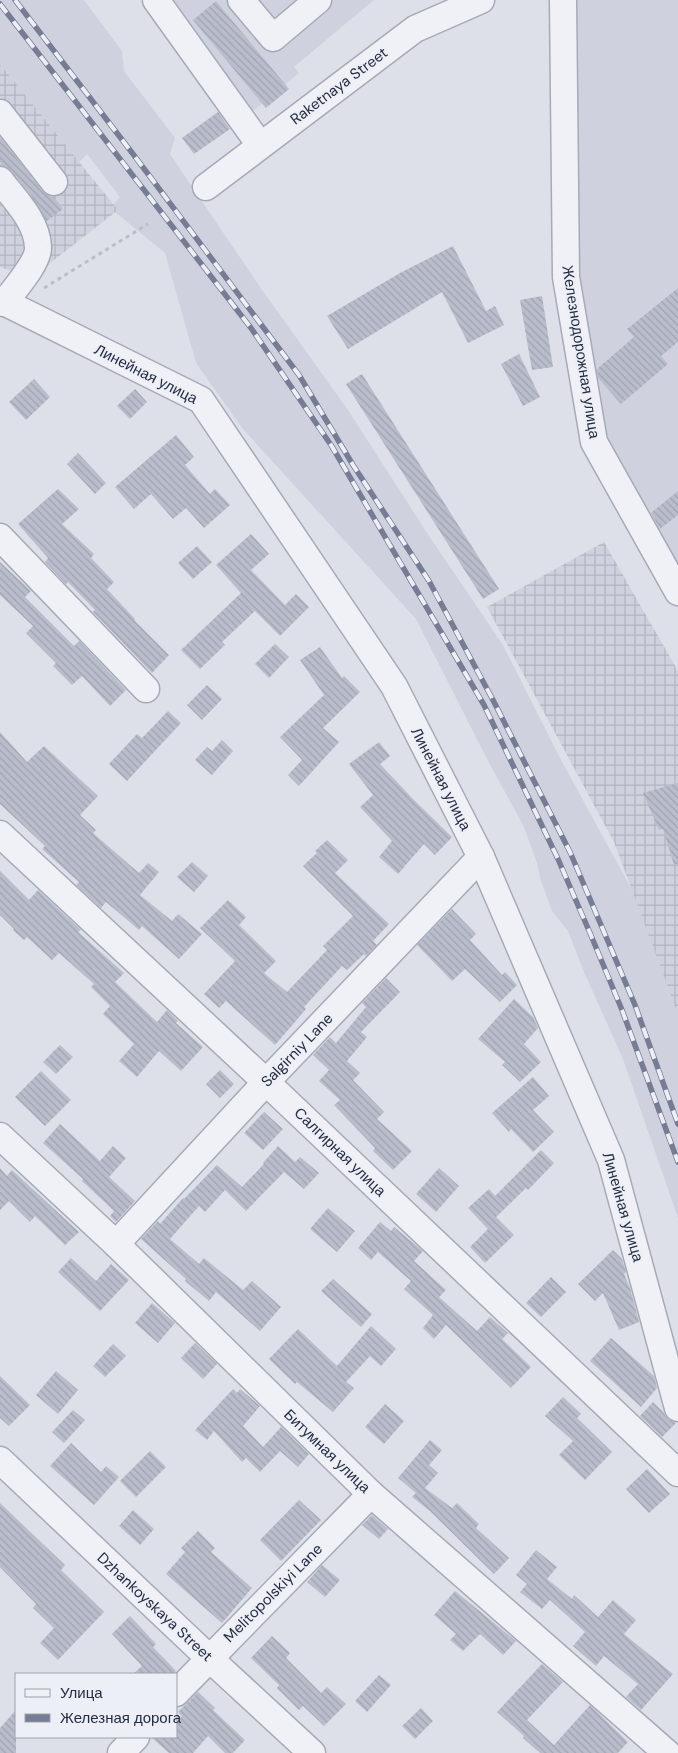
<svg xmlns="http://www.w3.org/2000/svg" width="678" height="1753" font-family="'DM Sans',sans-serif">
<style>
.built{fill:#cfd2de}
.industrial{fill:url(#industrial-grid)}
.building{fill:url(#building-back-hatch)}
.lines{fill:none;stroke-linecap:round;stroke-linejoin:round}
.minor-casing{stroke:#a6aab7;stroke-width:29}
.path{stroke:#bbbec8;stroke-width:3;stroke-dasharray:4 4;stroke-linecap:butt}
.minor{stroke:#f0f1f7;stroke-width:26}
.rail-casing{stroke:#757c94;stroke-width:5.5}
.rail{stroke:#eceff6;stroke-width:4;stroke-dasharray:11;stroke-linecap:butt}
.labels{text-anchor:middle;dominant-baseline:central;stroke-width:4;stroke-linejoin:round;paint-order:stroke}
.street-label{font-size:15px;fill:#252b41;stroke:#eceff6}
</style>
<defs>
<pattern id="industrial-grid" width="8" height="8" patternUnits="userSpaceOnUse" patternTransform="scale(1.25)"><rect width="8" height="8" fill="#cfd2de"/><path d="M0 4h8M4 0v8" fill="none" stroke="#b2b4c0"/></pattern>
<pattern id="building-back-hatch" width="6" height="6" patternUnits="userSpaceOnUse" patternTransform="scale(1.25)"><rect width="6" height="6" fill="#babecc"/><path d="M-1 5l2 2M0 0l6 6M5-1l2 2" fill="none" stroke="#a0a3b0"/></pattern>
</defs>
<rect width="100%" height="100%" fill="#dde0e9"/>
<g class="built">
<polygon points="0,0 84,0 122,51 124,71 175,138 170,154 260,287 348,410 429,536 503,645 560,758 631,888 678,1006 678,1218 623,1059 584,972 568,931 552,911 541,881 537,863 524,827 487,759 416,619 242,428 196,363 165,253 110,208 120,197 87,154 79,162 0,64"/>
<polygon points="160,0 374,0 294,67 299,73 253,111"/>
<polygon points="575,0 678,0 678,574 602,440 577,270"/>
</g>
<g class="industrial">
<polygon points="0,64 118,210 31,278 0,267"/>
<polygon points="604,542 678,671 678,1014 614,842 487,607"/>
</g>
<g class="building">
<polygon points="216,1 289,89 266,108 193,20"/>
<polygon points="218,112 230,129 194,154 182,138"/>
<polygon points="0,137 42,191 48,196 54,197 63,209 47,221 30,194 12,171 3,166 0,162"/>
<polygon points="453,246 486,311 495,306 504,325 468,343 442,292 348,349 327,316 400,273"/>
<polygon points="678,288 678,342 661,356 668,364 621,404 598,378 597,369 634,337 627,329"/>
<polygon points="542,296 553,367 532,370 520,300"/>
<polygon points="519,354 540,397 523,406 501,364"/>
<polygon points="362,374 499,589 483,599 346,384"/>
<polygon points="34,379 50,397 26,420 9,402"/>
<polygon points="135,389 147,402 130,419 117,406"/>
<polygon points="176,435 194,457 185,465 210,494 215,489 230,505 204,528 186,508 173,519 151,494 134,509 115,487"/>
<polygon points="78,453 106,483 95,494 67,464"/>
<polygon points="58,489 79,509 62,524 94,554 91,558 114,582 107,589 135,619 134,620 169,655 152,673 93,612 95,610 68,582 66,584 45,562 48,558 18,524"/>
<polygon points="678,491 678,515 660,529 651,513"/>
<polygon points="251,534 269,554 251,570 285,605 296,594 309,607 280,636 255,611 222,642 225,645 200,669 181,650 241,593 216,565"/>
<polygon points="197,546 212,562 193,579 178,563"/>
<polygon points="0,562 31,591 25,597 74,646 79,641 126,690 110,706 82,676 72,685 53,666 56,663 26,633 33,626 0,595"/>
<polygon points="275,644 289,657 269,678 255,664"/>
<polygon points="320,647 342,678 344,676 360,692 323,728 339,742 299,786 288,775 302,760 280,737 324,695 300,660"/>
<polygon points="207,685 222,699 202,720 187,705"/>
<polygon points="168,711 181,723 127,781 109,764 137,734 142,738"/>
<polygon points="0,732 27,762 44,746 98,796 80,815 96,830 93,833 139,873 148,863 159,872 140,895 172,921 178,914 202,934 179,959 142,926 139,930 106,902 101,908 76,885 79,882 42,849 45,846 0,804"/>
<polygon points="222,740 233,751 212,775 195,760 207,747 212,751"/>
<polygon points="379,742 390,756 380,764 414,800 452,837 435,855 424,844 398,874 379,857 392,841 360,807 373,795 349,764"/>
<polygon points="678,783 678,864 674,865 663,829 659,830 643,793"/>
<polygon points="327,840 348,860 335,873 389,924 373,941 377,945 366,956 364,954 347,970 342,966 304,1007 306,1009 275,1045 226,1001 219,1008 204,994 235,961 200,928 228,900 246,917 239,925 276,961 264,973 287,992 327,950 323,946 353,916 303,866 317,853 315,851"/>
<polygon points="192,862 208,876 194,892 177,877"/>
<polygon points="0,871 29,900 38,890 81,930 78,932 124,973 115,982 157,1022 167,1010 178,1021 176,1023 203,1047 181,1071 159,1051 137,1077 119,1061 134,1044 103,1014 110,1006 91,987 94,984 59,953 52,960 27,937 24,940 13,930 14,929 0,915"/>
<polygon points="452,909 476,934 470,940 502,975 505,972 517,985 500,1002 465,969 452,981 417,945"/>
<polygon points="386,978 400,992 361,1032 367,1037 347,1061 360,1073 353,1080 384,1112 377,1119 412,1151 393,1170 373,1151 375,1148 334,1105 340,1100 319,1081 329,1070 313,1055 330,1037 336,1043 366,1007 362,1003"/>
<polygon points="514,999 533,1017 538,1028 524,1044 541,1062 520,1082 502,1065 505,1062 478,1039"/>
<polygon points="60,1045 73,1057 56,1074 43,1062"/>
<polygon points="220,1070 234,1084 220,1098 206,1084"/>
<polygon points="41,1071 71,1100 45,1126 15,1097"/>
<polygon points="533,1077 549,1096 533,1110 554,1132 533,1152 511,1129 509,1132 492,1113"/>
<polygon points="264,1112 283,1129 263,1150 244,1133"/>
<polygon points="60,1124 100,1161 113,1146 126,1158 109,1177 135,1201 116,1222 110,1216 114,1211 82,1181 83,1179 43,1143"/>
<polygon points="278,1146 295,1162 300,1157 319,1173 304,1189 284,1172 246,1211 225,1190 205,1212 199,1206 170,1239 199,1264 204,1258 243,1290 252,1281 281,1307 260,1331 216,1292 209,1301 185,1281 186,1279 141,1239 158,1221 160,1224 183,1198 184,1199 217,1165 242,1187 264,1164 263,1163"/>
<polygon points="541,1150 554,1163 528,1190 526,1188 496,1217 514,1235 485,1263 470,1247 488,1229 468,1208 489,1189 495,1196"/>
<polygon points="0,1168 7,1176 12,1170 79,1232 65,1245 35,1216 30,1222 9,1201 0,1210"/>
<polygon points="439,1168 459,1186 436,1212 416,1194"/>
<polygon points="328,1208 355,1231 337,1252 310,1229"/>
<polygon points="380,1222 391,1231 394,1227 423,1251 414,1261 446,1290 439,1297 477,1331 490,1317 508,1333 502,1339 531,1367 511,1388 446,1325 434,1339 423,1328 433,1315 404,1289 411,1281 378,1252 371,1260 358,1248"/>
<polygon points="613,1250 622,1259 626,1272 624,1274 630,1288 639,1322 619,1330 603,1293 595,1301 578,1284"/>
<polygon points="71,1258 96,1281 111,1264 129,1280 100,1311 58,1272"/>
<polygon points="551,1277 566,1292 541,1317 526,1303"/>
<polygon points="333,1279 372,1314 361,1327 321,1291"/>
<polygon points="152,1303 175,1323 158,1343 135,1323"/>
<polygon points="371,1326 396,1349 381,1366 370,1356 346,1382 354,1388 333,1412 297,1382 295,1384 269,1359 298,1329 337,1366"/>
<polygon points="611,1338 654,1376 657,1388 641,1407 590,1361"/>
<polygon points="195,1343 217,1364 203,1379 181,1358"/>
<polygon points="113,1344 126,1356 105,1377 93,1366"/>
<polygon points="56,1371 78,1390 58,1414 36,1395"/>
<polygon points="0,1376 30,1405 9,1426 0,1418"/>
<polygon points="233,1389 237,1393 240,1389 260,1406 243,1426 263,1447 281,1427 309,1454 298,1467 280,1451 260,1472 246,1458 242,1462 214,1431 207,1440 195,1430"/>
<polygon points="563,1397 581,1414 577,1418 612,1452 585,1480 559,1455 573,1441 545,1416"/>
<polygon points="653,1402 663,1412 668,1419 676,1423 662,1437 640,1416"/>
<polygon points="385,1404 404,1421 384,1444 365,1427"/>
<polygon points="73,1410 85,1420 64,1443 52,1432"/>
<polygon points="430,1440 442,1450 429,1465 438,1473 425,1488 452,1508 457,1503 479,1524 476,1528 509,1558 494,1574 430,1511 412,1497 416,1493 398,1478"/>
<polygon points="71,1443 101,1472 106,1466 119,1477 94,1505 50,1466"/>
<polygon points="150,1451 166,1467 136,1497 120,1481"/>
<polygon points="647,1469 670,1494 649,1513 626,1489"/>
<polygon points="299,1500 321,1520 281,1561 260,1540"/>
<polygon points="0,1503 65,1565 61,1570 104,1612 58,1660 40,1643 54,1628 33,1608 36,1604 0,1567"/>
<polygon points="133,1510 154,1529 140,1545 119,1526"/>
<polygon points="372,1515 388,1529 379,1539 362,1525"/>
<polygon points="198,1531 215,1548 211,1552 252,1588 222,1623 166,1574 185,1552 181,1548"/>
<polygon points="536,1550 557,1567 547,1579 572,1599 574,1595 598,1617 613,1600 636,1620 624,1634 673,1674 641,1710 626,1697 638,1684 604,1656 596,1666 573,1646 585,1632 550,1600 542,1609 520,1592 527,1584 516,1575"/>
<polygon points="322,1565 340,1580 325,1597 307,1582"/>
<polygon points="455,1591 516,1641 503,1655 480,1634 463,1651 450,1640 456,1634 434,1615"/>
<polygon points="130,1616 156,1644 153,1647 176,1671 173,1674 133,1674 142,1666 112,1634"/>
<polygon points="272,1636 290,1653 286,1658 321,1693 327,1687 346,1704 324,1726 303,1706 299,1710 277,1688 279,1685 251,1658"/>
<polygon points="542,1664 563,1682 527,1720 554,1745 590,1705 628,1742 618,1753 540,1753 523,1738 524,1736 497,1712"/>
<polygon points="379,1675 391,1685 367,1712 355,1701"/>
<polygon points="198,1692 215,1708 213,1710 245,1740 233,1753 225,1753 208,1736 193,1753 169,1753 151,1737 176,1737 176,1723 182,1716 178,1712"/>
<polygon points="421,1708 433,1721 415,1739 402,1726"/>
<polygon points="16,1710 16,1753 0,1753 0,1728"/>
</g>
<g class="lines">
<g class="minor-casing">
<g id="minor">
<polyline points="156,0 260,145"/>
<polyline points="241,0 273,38 318,0"/>
<polyline points="563,0 566,277 594,442 678,592"/>
<polyline points="0,113 54,182"/>
<path d="M0,180C15,200 37,221 38,247C39,262 13,291 4,303"/>
<polyline points="206,187 415,29 481,0"/>
<polyline points="0,300 201,400 394,686 481,857 611,1160 678,1408"/>
<polyline points="0,537 146,689"/>
<polyline points="0,834 266,1082 678,1473"/>
<polyline points="0,1136 116,1244 371,1494 667,1753"/>
<polyline points="116,1244 266,1082 481,857"/>
<polyline points="0,1460 209,1658 312,1753"/>
<polyline points="176,1693 371,1494"/>
<polyline points="121,1753 136,1737"/>
</g>
</g>
<polyline class="path" points="44,288 148,224"/>
<use href="#minor" class="minor"/>
<g class="rail-casing">
<g id="rail">
<polyline points="15,0 133,154 299,375 353,465 429,581 493,700 570,852 635,1005 678,1124"/>
<polyline points="0,4 251,328 331,445 484,705 558,859 590,933 622,1010 678,1162"/>
</g>
</g>
<use href="#rail" class="rail"/>
</g>
<g class="labels">
<g class="street-label">
<text transform="translate(339 86) rotate(-37)">Raketnaya Street</text>
<text transform="translate(581 352) rotate(81)">Железнодорожная улица</text>
<text transform="translate(146 374) rotate(27)">Линейная улица</text>
<text transform="translate(441 779) rotate(63)">Линейная улица</text>
<text transform="translate(297 1050) rotate(-46)">Salgirniy Lane</text>
<text transform="translate(340 1152) rotate(44)">Салгирная улица</text>
<text transform="translate(623 1207) rotate(74)">Линейная улица</text>
<text transform="translate(327 1451) rotate(44)">Битумная улица</text>
<text transform="translate(273 1593) rotate(-45)">Melitopolskiyi Lane</text>
<text transform="translate(155 1607) rotate(43)">Dzhankoyskaya Street</text>
</g>
</g>
<rect x="15" y="1673" width="162" height="65" fill="#eceff6" stroke="#9ca1ae"/>
<rect x="25" y="1689" width="25" height="8" fill="#f0f1f7" stroke="#9ca1ae"/>
<text x="60" y="1698" font-size="15" fill="#252b41">Улица</text>
<rect x="25" y="1714" width="25" height="8" fill="#757c94" stroke="#9ca1ae"/>
<text x="60" y="1723" font-size="15" fill="#252b41">Железная дорога</text>
</svg>
